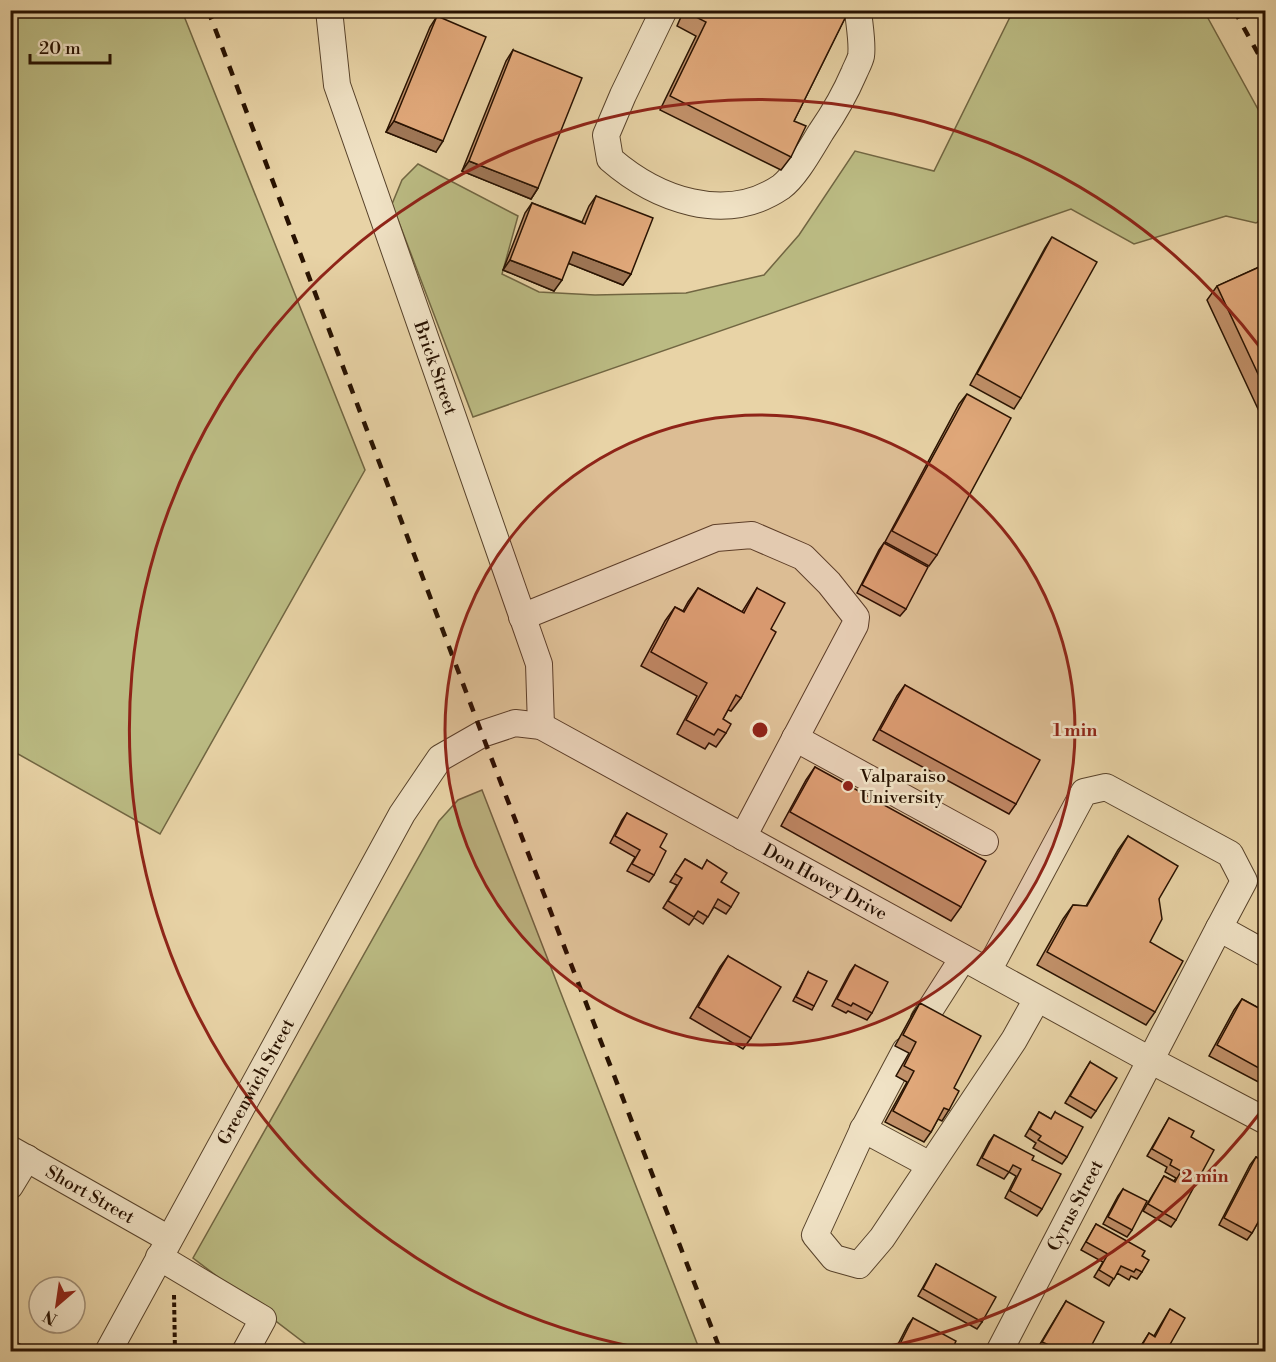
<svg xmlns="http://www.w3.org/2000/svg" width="1276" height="1362" font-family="'Libre Bodoni',serif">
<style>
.green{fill:#bbbb83;stroke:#716642;stroke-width:1.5}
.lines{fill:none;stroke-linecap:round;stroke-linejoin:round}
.minor-casing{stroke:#57422a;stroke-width:28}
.path{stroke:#271100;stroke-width:4;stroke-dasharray:4.5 3;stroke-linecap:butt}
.minor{stroke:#f0e2c5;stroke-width:26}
.rail{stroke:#271100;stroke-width:4.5;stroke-dasharray:10 10;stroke-linecap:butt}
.wall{fill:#c3926b;stroke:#271100;stroke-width:1.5}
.shaded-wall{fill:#9f7757;stroke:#271100;stroke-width:1.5}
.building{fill:#e3aa7c;stroke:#271100;stroke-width:1.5}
.ring{fill:none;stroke:#8f2418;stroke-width:3}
.poi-dot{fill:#8f2418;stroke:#f0e2c5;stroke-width:2}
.labels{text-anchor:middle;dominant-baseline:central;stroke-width:5;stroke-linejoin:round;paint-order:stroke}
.street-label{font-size:18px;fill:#271100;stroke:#f0e2c5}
.poi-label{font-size:18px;fill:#271100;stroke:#f0e2c5;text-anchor:start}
.centre{fill:#8f2418;stroke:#f0e2c5;stroke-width:3}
.ring-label{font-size:18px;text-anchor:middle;font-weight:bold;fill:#8f2418;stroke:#f0e2c5;stroke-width:5;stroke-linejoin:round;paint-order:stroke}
</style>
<rect width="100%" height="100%" fill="#e8d3a6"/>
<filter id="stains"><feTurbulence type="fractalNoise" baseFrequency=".00333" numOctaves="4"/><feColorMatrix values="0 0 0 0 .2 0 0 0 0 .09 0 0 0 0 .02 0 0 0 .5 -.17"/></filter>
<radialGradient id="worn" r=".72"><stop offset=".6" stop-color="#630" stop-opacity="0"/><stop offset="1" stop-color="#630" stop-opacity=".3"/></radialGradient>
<g class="green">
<polygon points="11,10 182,11 365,470 160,834 11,750"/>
<polygon points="1013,11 1204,11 1265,122 1265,217 1256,223 1226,216 1134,244 1071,209 473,417 392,204 402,180 418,164 518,216 502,274 539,292 595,295 686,293 764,275 799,235 855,151 934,171"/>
<polygon points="482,790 700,1351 315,1351 193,1258 439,821 458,800"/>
</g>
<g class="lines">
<g class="minor-casing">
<g id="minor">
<path id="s1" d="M329,10L337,85L539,664L541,726"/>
<path d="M664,10L623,95L606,135L610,159C656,199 725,225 781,187C796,176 811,148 821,132C834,113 845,94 854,73C856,68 860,61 861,56C863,44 859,23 858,10"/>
<polyline points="522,617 716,538 752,535 803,557 829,583 856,617 855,625 743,837"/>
<polyline points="795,738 985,842"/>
<polyline points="988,971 1084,792 1106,787 1230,854 1244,881 1219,928"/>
<polyline points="924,1019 963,958"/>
<polyline points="905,1051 862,1132 815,1235 834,1258 859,1265 882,1238 1014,1040 1037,999"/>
<polyline points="863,1129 930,1165"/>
<path id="s2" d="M10,1149L169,1239"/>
<polyline points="10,1186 27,1158"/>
<polyline points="159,1257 263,1319 245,1352"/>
<path id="s3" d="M108,1352L402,814L440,758L482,734L515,723L541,726L1150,1060L1266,1121"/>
<path id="s4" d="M999,1352L1219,928L1266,954"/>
</g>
</g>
<g class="path">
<polyline points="174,1295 175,1352"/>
<polyline points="10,1340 31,1352"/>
</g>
<use href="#minor" class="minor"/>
<g class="rail">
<polyline points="208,10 482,734 721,1352"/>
<polyline points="1234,10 1266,68"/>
</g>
</g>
<g class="wall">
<polygon points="684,10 849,10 794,121 791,157 781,170 660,110 696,36 677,26"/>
<polygon points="437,16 436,152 386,132 430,27"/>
<polygon points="513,50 538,188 531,199 462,171 506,61"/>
<polygon points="596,196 631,274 623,285 568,263 554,291 503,270 525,213 532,203 582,222 589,206"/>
<polygon points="1052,237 1021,398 1014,409 970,385 1045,248"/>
<polygon points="1266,264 1266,426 1207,300 1217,286"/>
<polygon points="967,394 937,555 929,566 885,542 959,404"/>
<polygon points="884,543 906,609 900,616 857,593 879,550"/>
<polygon points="698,588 742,612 757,588 771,629 741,698 731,711 728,710 723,719 726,733 716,747 709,743 705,749 677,734 697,696 641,666 665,621 675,607 683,611 688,602"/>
<polygon points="905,685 1016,804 1009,814 873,740 897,696"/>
<polygon points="815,767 961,907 951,921 781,826 806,780"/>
<polygon points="627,813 660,847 654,875 649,882 627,871 635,857 610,843 622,820"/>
<polygon points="1128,836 1159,899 1150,942 1155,1012 1146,1025 1037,965 1063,919 1073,905 1086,906 1118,850"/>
<polygon points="685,859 702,869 707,860 721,882 731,907 726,914 714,907 703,924 694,918 689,925 663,908 677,885 670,882"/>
<polygon points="728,956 751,1038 743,1049 690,1018 720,967"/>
<polygon points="855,965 872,1013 867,1020 848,1011 846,1013 832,1006 850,972"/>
<polygon points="808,972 814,1006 812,1010 793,1001"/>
<polygon points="1242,999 1266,1012 1266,1086 1209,1056 1234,1010"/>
<polygon points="920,1003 954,1088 949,1110 942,1121 938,1119 931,1132 924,1142 885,1122 907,1082 896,1076 909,1053 895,1046 913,1013"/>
<polygon points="1090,1062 1096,1111 1091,1118 1065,1103"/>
<polygon points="1039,1112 1051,1119 1055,1112 1067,1157 1062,1164 1033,1148 1036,1143 1025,1136"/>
<polygon points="1169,1118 1191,1137 1176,1220 1171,1227 1143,1211 1164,1176 1174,1181 1176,1178 1165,1172 1167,1167 1147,1156"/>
<polygon points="994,1135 1032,1160 1042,1209 1037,1216 1005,1198 1016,1176 1009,1172 1004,1179 977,1165 989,1142"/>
<polygon points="1256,1157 1266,1163 1266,1217 1262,1215 1252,1233 1247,1240 1219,1225 1250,1165"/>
<polygon points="1123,1189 1132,1230 1127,1237 1103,1224 1118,1196"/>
<polygon points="1096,1224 1142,1256 1142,1272 1137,1279 1131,1276 1129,1280 1117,1273 1109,1286 1094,1277 1103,1262 1081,1250"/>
<polygon points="936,1264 982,1322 977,1329 918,1296"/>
<polygon points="1066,1301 1088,1352 1042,1352 1037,1349"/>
<polygon points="1170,1309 1168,1348 1173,1352 1137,1352 1149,1333 1154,1336"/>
<polygon points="913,1318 952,1350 956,1352 894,1352 908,1325"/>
</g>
<g class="shaded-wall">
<polygon points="394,121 443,141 436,152 386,132"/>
<polygon points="469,161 538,188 531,199 462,171"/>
<polygon points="573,252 631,274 623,285 565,262"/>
<polygon points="510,260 562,280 554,291 503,270"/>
</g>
<g class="building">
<polygon points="687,10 849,10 794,121 806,126 791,157 670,96 706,22 686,12"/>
<polygon points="437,16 486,37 443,141 394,121"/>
<polygon points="513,50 582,78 538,188 469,161"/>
<polygon points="596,196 653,218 631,274 573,252 562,280 510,260 532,203 585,224"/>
<polygon points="1052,237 1097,262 1021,398 977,374"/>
<polygon points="1266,264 1266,391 1217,286"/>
<polygon points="967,394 1011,418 937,555 892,531"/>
<polygon points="884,543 928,567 906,609 862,585"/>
<polygon points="698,588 744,613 757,588 785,603 771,629 776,632 741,698 736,695 723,719 731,724 726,733 718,729 714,735 686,720 707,683 651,652 675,607 684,612"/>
<polygon points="905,685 1040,760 1016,804 880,730"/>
<polygon points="815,767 986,861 961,907 790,812"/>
<polygon points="627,813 667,834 660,847 666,851 654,875 632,864 640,850 615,836"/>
<polygon points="1128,836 1178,866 1159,899 1162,919 1150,942 1183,961 1155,1012 1047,952 1073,905 1087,906"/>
<polygon points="685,859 702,869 707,860 727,873 721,882 739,893 731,907 718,899 708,917 698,911 694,917 668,901 682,878 675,874"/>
<polygon points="728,956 781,987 751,1038 698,1007"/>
<polygon points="855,965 888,982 872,1013 853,1003 851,1006 837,999"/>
<polygon points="808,972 827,981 814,1006 796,997"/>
<polygon points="1242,999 1266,1012 1266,1072 1217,1045"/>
<polygon points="920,1003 981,1036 954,1088 959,1091 949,1110 944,1108 931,1132 893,1111 914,1071 904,1066 916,1042 903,1035"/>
<polygon points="1090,1062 1117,1078 1096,1111 1070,1096"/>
<polygon points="1039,1112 1051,1119 1055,1112 1083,1127 1067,1157 1038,1140 1041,1136 1030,1129"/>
<polygon points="1169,1118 1194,1131 1191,1137 1214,1150 1176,1220 1148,1204 1164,1176 1175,1182 1181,1171 1170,1165 1172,1160 1152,1149"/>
<polygon points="994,1135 1034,1156 1032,1160 1061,1174 1042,1209 1010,1191 1021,1169 1013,1165 1009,1172 982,1158"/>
<polygon points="1256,1157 1266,1163 1266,1208 1252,1233 1224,1218"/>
<polygon points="1123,1189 1147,1201 1132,1230 1108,1217"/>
<polygon points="1096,1224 1145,1251 1142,1256 1149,1260 1142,1272 1136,1269 1134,1272 1121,1266 1114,1279 1099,1270 1108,1254 1086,1242"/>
<polygon points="936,1264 996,1297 982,1322 923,1289"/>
<polygon points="1066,1301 1104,1322 1088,1352 1084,1350 1083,1352 1045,1351 1049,1345 1042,1342"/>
<polygon points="1170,1309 1185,1318 1168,1348 1173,1352 1138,1352 1149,1333 1155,1337"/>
<polygon points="913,1318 956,1341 952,1350 956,1352 896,1352"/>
</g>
<circle cx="760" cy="730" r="315" fill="#8f2418" fill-opacity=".12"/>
<g class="ring">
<circle cx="760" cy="730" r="315"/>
<path d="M1263 1109A630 630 0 0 1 864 1351M656 1351A630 630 0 1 1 1263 351"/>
</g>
<circle class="poi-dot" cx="848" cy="786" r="6"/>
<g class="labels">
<g class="street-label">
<text stroke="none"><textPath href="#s1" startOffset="375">Brick Street</textPath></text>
<text stroke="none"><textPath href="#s3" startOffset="1114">Don Hovey Drive</textPath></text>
<text stroke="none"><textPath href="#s3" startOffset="308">Greenwich Street</textPath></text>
<text stroke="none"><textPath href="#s2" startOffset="92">Short Street</textPath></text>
<text stroke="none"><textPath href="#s4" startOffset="165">Cyrus Street</textPath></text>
</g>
<g class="poi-label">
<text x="860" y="776">Valparaiso<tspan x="860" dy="21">University</tspan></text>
</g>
</g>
<circle cx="760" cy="730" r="9" class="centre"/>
<g class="ring-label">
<text x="1075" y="736">1 min</text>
<text x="1205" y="1182">2 min</text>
</g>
<rect width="1276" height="1362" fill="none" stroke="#e8d3a6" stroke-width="36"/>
<rect x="12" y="12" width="1252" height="1338" fill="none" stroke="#271100" stroke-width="3"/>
<rect x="18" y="18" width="1240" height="1326" fill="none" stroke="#271100" stroke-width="1.5"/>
<g transform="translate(57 1305) rotate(209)"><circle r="28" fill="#f0e2c5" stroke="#a08e76" stroke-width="1.5"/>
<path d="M0-4.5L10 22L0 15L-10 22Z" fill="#8f2418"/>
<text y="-9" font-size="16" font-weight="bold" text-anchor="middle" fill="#271100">N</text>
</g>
<path d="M30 54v9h80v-9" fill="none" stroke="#271100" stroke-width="3"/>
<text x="39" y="54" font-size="18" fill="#271100" stroke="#f0e2c5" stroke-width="4.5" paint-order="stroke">20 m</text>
<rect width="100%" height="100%" filter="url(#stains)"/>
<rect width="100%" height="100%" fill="url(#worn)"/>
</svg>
